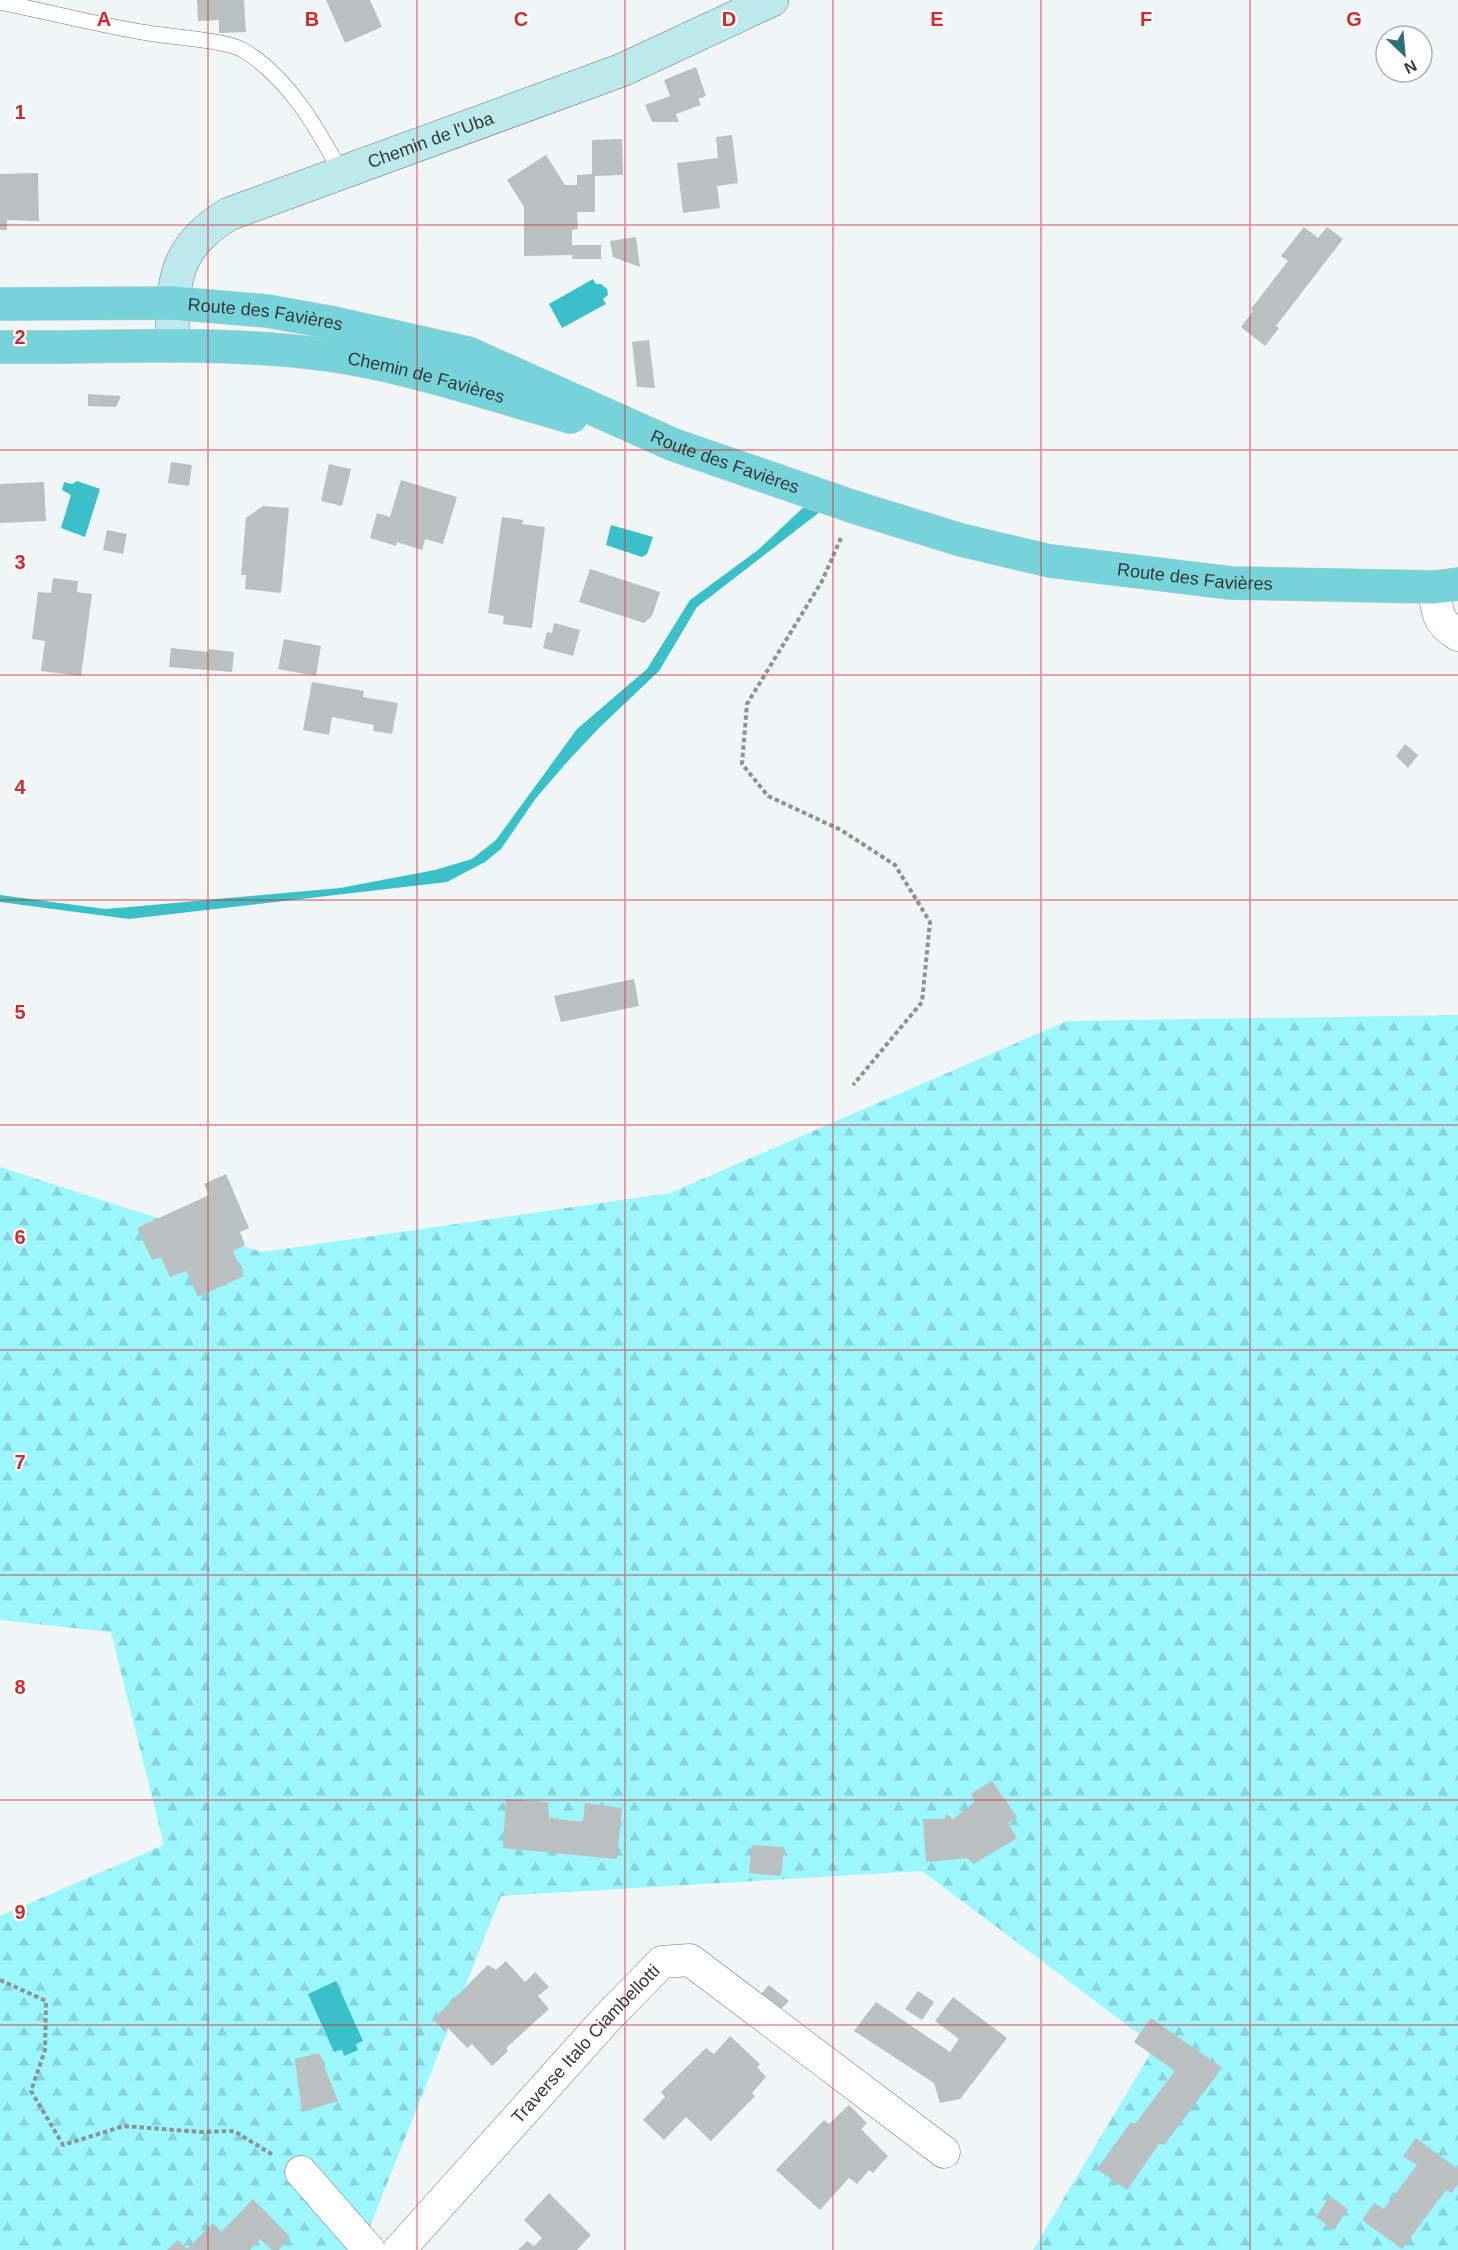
<svg xmlns="http://www.w3.org/2000/svg" width="1458" height="2250" font-family="Arial,sans-serif">
<style>
.forest{fill:url(#forest-firs)}
.water{fill:#39c0c9}
.building{fill:#babfc0}
.lines{fill:none;stroke-linecap:round;stroke-linejoin:round}
.lane-casing{stroke:#6f7575;stroke-width:16}
.street-casing{stroke:#6f7575;stroke-width:33}
.secondary-casing{stroke:#6f7575;stroke-width:34}
.primary-casing{stroke:#d3d3d3;stroke-width:34}
.path{stroke:#8d9292;stroke-width:4;stroke-dasharray:4.5 3;stroke-linecap:butt}
.lane{stroke:#fff;stroke-width:15}
.street{stroke:#fff;stroke-width:32}
.secondary{stroke:#bbe9ec;stroke-width:33}
.primary{stroke:#76d3d9;stroke-width:33}
.grid{fill:none;stroke:#d62828;stroke-width:1.5;stroke-opacity:0.55}
.labels{text-anchor:middle;dominant-baseline:central;stroke-width:4.5;stroke-linejoin:round;paint-order:stroke}
.street-label{font-size:18px;fill:#353838;stroke:#fff}
.grid-label{font-size:20px;text-anchor:middle;font-weight:bold;fill:#d62828;stroke:#fff;stroke-width:4.5;stroke-linejoin:round;paint-order:stroke}
</style>
<defs>
<pattern id="forest-firs" width="22" height="20" patternUnits="userSpaceOnUse" patternTransform="scale(1.5)"><rect width="22" height="20" fill="#9bf6fd"/><path d="M5 1l3.5 6h-7zM16 11l3.5 6h-7z" fill="#86d4da"/></pattern>
</defs>
<rect width="100%" height="100%" fill="#f0f6f6"/>
<polygon class="forest" points="1458,1015 1458,2250 1033,2250 1155,2046 922,1871 501,1896 369,2229 348,2250 0,2250 0,1916 164,1845 111,1632 0,1620 0,1167 262,1252 670,1193 1067,1021"/>
<g class="water">
<polygon points="593,279 596,284 601,284 607,289 608,295 603,299 606,304 562,328 549,304"/>
<polygon points="77,481 100,489 85,537 61,528 71,495 62,490 64,482 72,484"/>
<polygon points="808,503 825,508 697,607 659,671 599,728 568,761 536,798 501,849 485,862 447,882 129,919 0,902 0,895 105,909 130,907 340,888 435,870 472,859 496,840 577,729 647,669 690,600 758,550"/>
<polygon points="611,525 653,537 647,554 642,557 606,545"/>
<polygon points="336,1981 363,2041 356,2044 358,2050 344,2056 342,2049 334,2052 308,1994"/>
</g>
<g class="building">
<polygon points="197,0 244,0 246,32 219,33 219,20 198,21"/>
<polygon points="326,0 370,0 382,27 345,43"/>
<polygon points="696,67 706,96 698,99 701,105 676,114 679,122 652,122 645,105 670,96 664,80"/>
<polygon points="732,135 738,183 717,186 720,208 683,213 677,163 718,158 716,137"/>
<polygon points="622,139 623,175 595,176 595,212 577,212 578,229 572,230 572,245 601,245 601,259 572,259 573,255 524,256 524,207 507,180 546,155 565,185 577,185 577,175 592,174 592,140"/>
<polygon points="38,173 39,221 7,220 7,230 0,230 0,174"/>
<polygon points="1304,227 1318,238 1327,227 1343,239 1276,326 1279,328 1265,346 1241,327 1253,311 1251,309 1288,261 1281,256"/>
<polygon points="636,237 640,267 613,257 610,241"/>
<polygon points="649,340 655,388 637,387 632,342"/>
<polygon points="88,394 121,396 116,407 88,406"/>
<polygon points="171,462 192,465 189,486 168,483"/>
<polygon points="329,464 351,469 342,506 321,501"/>
<polygon points="401,480 457,497 443,544 425,539 422,550 397,542 396,546 370,538 377,513 390,517"/>
<polygon points="44,482 46,521 0,523 0,484"/>
<polygon points="263,506 289,508 281,593 245,589 246,575 241,575 246,518"/>
<polygon points="502,517 523,520 522,524 545,527 532,628 503,624 504,616 488,613"/>
<polygon points="107,530 127,534 123,554 103,550"/>
<polygon points="590,569 660,592 652,616 644,623 579,602"/>
<polygon points="53,578 78,581 77,592 92,594 81,676 41,671 45,641 32,639 38,592 51,593"/>
<polygon points="554,623 580,630 573,656 543,648 547,632 552,633"/>
<polygon points="284,639 321,646 316,676 278,669"/>
<polygon points="171,648 209,652 209,649 234,652 232,672 169,667"/>
<polygon points="312,682 364,691 363,697 398,703 392,734 373,731 374,725 332,717 329,735 303,730"/>
<polygon points="1405,744 1418,755 1408,768 1396,756"/>
<polygon points="634,979 639,1006 561,1022 554,996"/>
<polygon points="226,1174 249,1228 240,1232 245,1245 233,1251 244,1276 198,1297 186,1271 170,1277 161,1257 152,1260 137,1228 209,1195 204,1184"/>
<polygon points="992,1781 1017,1817 1008,1823 1017,1838 974,1864 967,1858 926,1862 923,1819 944,1819 947,1814 953,1819 975,1802 971,1794"/>
<polygon points="506,1799 548,1802 549,1818 583,1822 585,1803 622,1808 617,1859 503,1848"/>
<polygon points="752,1845 784,1847 781,1876 749,1873"/>
<polygon points="506,1961 525,1982 535,1972 549,1987 538,1996 549,2009 506,2048 508,2051 492,2066 472,2044 467,2048 448,2028 445,2032 433,2019 488,1965 496,1970"/>
<polygon points="769,1985 789,2001 773,2017 755,2001"/>
<polygon points="918,1991 934,2002 922,2020 905,2009"/>
<polygon points="953,1997 1007,2038 960,2099 940,2103 934,2083 854,2031 876,2002 950,2052 959,2039 935,2021"/>
<polygon points="1151,2018 1222,2068 1164,2145 1159,2144 1127,2190 1097,2169 1131,2122 1135,2124 1175,2071 1134,2042"/>
<polygon points="730,2036 760,2064 757,2067 766,2077 752,2093 755,2096 711,2141 686,2117 664,2140 643,2120 665,2097 661,2092 706,2048 714,2054"/>
<polygon points="319,2053 338,2101 302,2112 295,2059"/>
<polygon points="849,2105 867,2123 861,2129 888,2156 873,2173 869,2170 857,2184 849,2178 820,2210 776,2170 824,2120 829,2124"/>
<polygon points="1416,2138 1458,2169 1458,2184 1452,2193 1446,2190 1402,2249 1362,2220 1374,2203 1384,2209 1417,2165 1403,2156"/>
<polygon points="549,2193 591,2235 577,2250 518,2250 527,2241 534,2246 542,2238 524,2220"/>
<polygon points="1330,2196 1348,2209 1334,2230 1316,2217"/>
<polygon points="253,2199 290,2237 279,2250 272,2250 260,2239 250,2250 167,2250 178,2240 187,2249 213,2223 221,2232"/>
</g>
<g class="lines">
<g class="lane-casing">
<path id="lane" d="M0,2C49,12 98,25 148,33C171,37 225,40 243,50C289,78 317,128 342,174"/>
</g>
<g class="street-casing">
<g id="street">
<path d="M1434,587C1437,610 1436,622 1458,635"/>
<polyline points="301,2172 369,2250"/>
<path id="s1" d="M399,2250L608,2017L662,1962L690,1960L944,2152"/>
</g>
</g>
<g class="secondary-casing">
<g id="secondary">
<path id="s2" d="M172,346C173,284 171,249 229,214L622,70L772,0"/>
</g>
</g>
<g class="primary-casing">
<g id="primary">
<path id="s3" d="M0,304L172,303L267,311L334,323L468,353L674,445L854,507L961,540L1050,561L1231,583L1434,587L1458,584"/>
<path id="s4" d="M0,347C109,348 219,340 328,355C408,366 492,395 571,417"/>
</g>
</g>
<g class="path">
<polyline points="841,538 822,581 747,704 742,764 768,796 841,830 895,865 930,922 922,1002 853,1085"/>
<polyline points="0,1980 46,2001 45,2050 31,2091 63,2145 124,2126 200,2132 234,2131 273,2155"/>
</g>
<use href="#lane" class="lane"/>
<use href="#street" class="street"/>
<use href="#secondary" class="secondary"/>
<use href="#primary" class="primary"/>
</g>
<path class="grid" d="M208,0V2250M417,0V2250M625,0V2250M833,0V2250M1041,0V2250M1250,0V2250M0,225H1458M0,450H1458M0,675H1458M0,900H1458M0,1125H1458M0,1350H1458M0,1575H1458M0,1800H1458M0,2025H1458"/>
<g class="labels">
<g class="street-label">
<text stroke="none"><textPath href="#s2" startOffset="368">Chemin de l'Uba</textPath></text>
<text stroke="none"><textPath href="#s3" startOffset="266">Route des Favières</textPath></text>
<text stroke="none"><textPath href="#s4" startOffset="429">Chemin de Favières</textPath></text>
<text stroke="none"><textPath href="#s3" startOffset="752">Route des Favières</textPath></text>
<text stroke="none"><textPath href="#s3" startOffset="1238">Route des Favières</textPath></text>
<text stroke="none"><textPath href="#s1" startOffset="278">Traverse Italo Ciambellotti</textPath></text>
</g>
</g>
<g class="grid-label">
<text x="104" y="26">A</text>
<text x="312" y="26">B</text>
<text x="521" y="26">C</text>
<text x="729" y="26">D</text>
<text x="937" y="26">E</text>
<text x="1146" y="26">F</text>
<text x="1354" y="26">G</text>
<text x="20" y="119">1</text>
<text x="20" y="344">2</text>
<text x="20" y="569">3</text>
<text x="20" y="794">4</text>
<text x="20" y="1019">5</text>
<text x="20" y="1244">6</text>
<text x="20" y="1469">7</text>
<text x="20" y="1694">8</text>
<text x="20" y="1919">9</text>
</g>
<g transform="translate(1404 54) rotate(154)"><circle r="28" fill="#ffffff" stroke="#aeafaf" stroke-width="1.5"/>
<path d="M0-4.5L10 22L0 15L-10 22Z" fill="#297378"/>
<text y="-9" font-size="16" font-weight="bold" text-anchor="middle" fill="#353838">N</text>
</g>
</svg>
